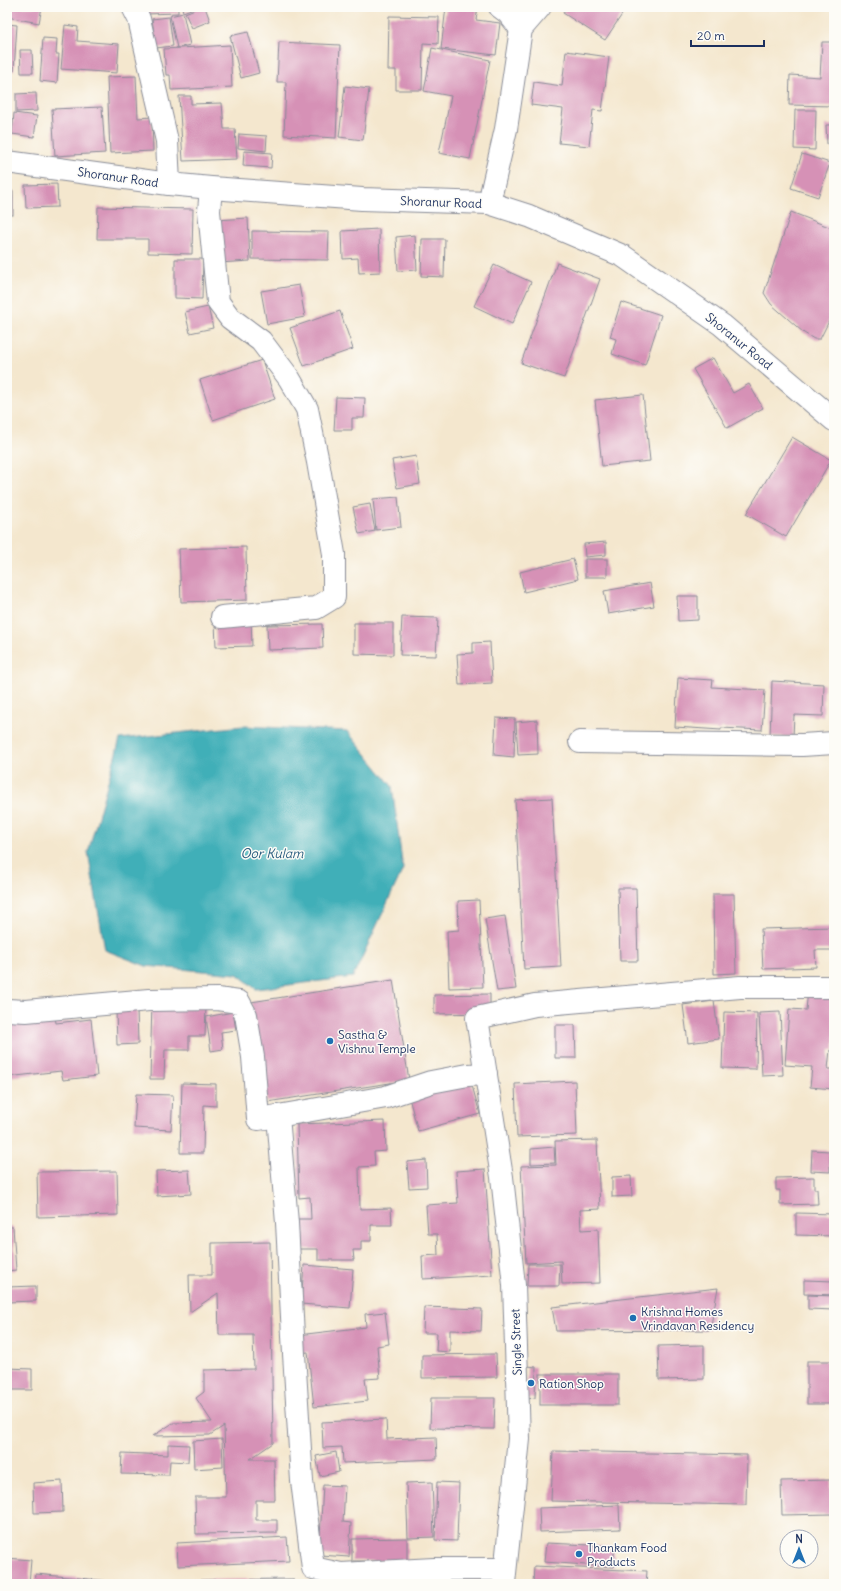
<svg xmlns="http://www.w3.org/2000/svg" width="841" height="1591" font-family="Delius,sans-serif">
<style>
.water{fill:#3fafb8;stroke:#2d6f8b}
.building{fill:#d691b6}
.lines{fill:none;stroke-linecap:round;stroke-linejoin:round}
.minor-casing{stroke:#888b96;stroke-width:24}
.secondary-casing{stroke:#888b96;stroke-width:24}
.minor{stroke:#fff;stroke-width:22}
.secondary{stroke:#fff;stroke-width:22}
.poi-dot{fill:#1f6fb2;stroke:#fdfcf7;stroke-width:1.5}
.labels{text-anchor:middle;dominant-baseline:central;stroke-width:3;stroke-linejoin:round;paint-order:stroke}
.street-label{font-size:12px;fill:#1b2f5e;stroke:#fdfcf7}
.poi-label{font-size:12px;fill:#1b2f5e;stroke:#fdfcf7;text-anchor:start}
.water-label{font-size:13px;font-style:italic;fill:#285c7e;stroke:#fdfcf7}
</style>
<rect width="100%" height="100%" fill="#fdfcf7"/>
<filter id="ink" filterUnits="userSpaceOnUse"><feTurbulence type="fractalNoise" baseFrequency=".025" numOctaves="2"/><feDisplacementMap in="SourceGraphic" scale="8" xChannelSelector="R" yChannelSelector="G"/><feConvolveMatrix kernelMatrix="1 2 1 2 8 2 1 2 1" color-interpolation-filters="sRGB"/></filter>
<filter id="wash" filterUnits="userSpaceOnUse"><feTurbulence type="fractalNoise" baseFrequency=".012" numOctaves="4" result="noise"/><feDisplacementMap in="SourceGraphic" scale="16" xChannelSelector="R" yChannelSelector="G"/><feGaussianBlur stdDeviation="0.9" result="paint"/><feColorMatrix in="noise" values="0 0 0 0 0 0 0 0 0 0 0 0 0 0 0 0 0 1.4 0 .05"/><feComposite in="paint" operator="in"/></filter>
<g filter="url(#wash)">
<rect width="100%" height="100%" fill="#f4e7ce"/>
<polygon class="water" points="243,726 347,731 392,786 403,869 353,977 256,989 237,974 146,966 105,950 88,852 120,739"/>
<g id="blocks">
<g class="building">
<polygon points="7,7 42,7 39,23 7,17"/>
<polygon points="146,7 178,7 178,13 146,14"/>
<polygon points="182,7 196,7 183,12"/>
<polygon points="200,7 205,7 210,21 192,28 185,13"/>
<polygon points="446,7 478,7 476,20 500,23 496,55 441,49"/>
<polygon points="566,7 627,7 605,40 563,13"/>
<polygon points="183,13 190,45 177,48 170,16"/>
<polygon points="389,16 439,17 438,44 423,43 422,90 396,90 396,70 388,70"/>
<polygon points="169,17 173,46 156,48 152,19"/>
<polygon points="7,24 17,25 14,71 7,71"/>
<polygon points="65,25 78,27 77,41 119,44 117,73 61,69"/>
<polygon points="248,32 259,73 241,78 230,36"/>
<polygon points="43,38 57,39 56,54 59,54 57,83 40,81"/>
<polygon points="279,42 340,45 336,138 284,135 286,82 277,82"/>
<polygon points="822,42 834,42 834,106 789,105 790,75 820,77"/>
<polygon points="230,45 232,87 171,90 170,75 166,75 164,49"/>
<polygon points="432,48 490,60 470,159 439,153 451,96 424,91"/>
<polygon points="20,50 32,50 33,73 21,73"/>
<polygon points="566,51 609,57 602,111 593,110 589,146 559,143 563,109 531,105 534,82 562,86"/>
<polygon points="136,76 138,118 152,117 153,151 110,153 107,77"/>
<polygon points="345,86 369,89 363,140 339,137"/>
<polygon points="36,93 37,111 16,112 16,94"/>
<polygon points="179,96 191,96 191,104 222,103 224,129 235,129 237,159 183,161"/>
<polygon points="102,107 105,153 55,156 52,109"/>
<polygon points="795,110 816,110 815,150 794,149"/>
<polygon points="14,113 37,116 34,137 12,134"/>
<polygon points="826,125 834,125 834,143 827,144"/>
<polygon points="239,134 267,136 266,151 238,148"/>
<polygon points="244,151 272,153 271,168 243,166"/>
<polygon points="802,154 830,163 818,197 791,188"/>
<polygon points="57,184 58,207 26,208 25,185"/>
<rect x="7" y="191" width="6" height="24"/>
<polygon points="98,207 193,209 192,254 148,253 148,239 97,239"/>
<polygon points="791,212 834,229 834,311 820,339 814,339 804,333 771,304 764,293"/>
<polygon points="248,218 250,261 218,263 216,220"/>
<polygon points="379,229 380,272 359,273 358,258 343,259 342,231"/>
<polygon points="252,231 329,232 328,260 252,259"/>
<polygon points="415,235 417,270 398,271 396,237"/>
<polygon points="422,239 445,239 444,277 421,276"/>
<polygon points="175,259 203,259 202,299 175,298"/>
<polygon points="557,263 600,279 564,378 521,363"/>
<polygon points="494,265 531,282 512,324 474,306"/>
<polygon points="299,285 305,317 267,324 261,291"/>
<polygon points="621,302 661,315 645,365 612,354 616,339 610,337"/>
<polygon points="208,307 213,328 190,333 185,312"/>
<polygon points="340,311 353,349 304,366 290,328"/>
<polygon points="713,358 733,393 749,384 763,408 727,428 693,369"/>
<polygon points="262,360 275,399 213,420 200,380"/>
<polygon points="643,395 650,461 602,466 595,400"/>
<polygon points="336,397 365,398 364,418 352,418 352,430 334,430"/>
<polygon points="792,437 831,460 786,537 746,514"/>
<polygon points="416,456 420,484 397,488 392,460"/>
<polygon points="398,497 401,527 376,530 373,499"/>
<polygon points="370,504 375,531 359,534 353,507"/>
<polygon points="606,542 606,555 585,557 584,544"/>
<polygon points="246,547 247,600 181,602 179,549"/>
<polygon points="573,559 578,579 524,592 520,572"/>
<rect x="585" y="559" width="22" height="18"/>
<polygon points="650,583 654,606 608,614 604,591"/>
<polygon points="677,596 698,596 698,620 678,621"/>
<polygon points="402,617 438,618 436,656 400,655"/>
<polygon points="251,619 252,646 216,647 215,621"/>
<polygon points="354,623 393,623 393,655 354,654"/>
<polygon points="322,624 323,648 268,650 267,625"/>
<polygon points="490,642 492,683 459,685 457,654 473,653 473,643"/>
<polygon points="678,678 713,680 712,687 765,690 762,730 721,728 721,730 675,727"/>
<polygon points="772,681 824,684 823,716 794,715 793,737 770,736"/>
<polygon points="496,718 515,719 514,757 494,755"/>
<polygon points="537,720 538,754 518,755 516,722"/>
<polygon points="552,798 561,967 524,969 515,800"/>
<polygon points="618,888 636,888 638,961 620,961"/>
<polygon points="713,894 734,894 736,973 714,974"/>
<polygon points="479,900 483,987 449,988 447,931 459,930 458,901"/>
<polygon points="505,916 516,989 497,991 485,919"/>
<polygon points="834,927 834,950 815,950 816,967 763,969 761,929"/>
<polygon points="393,980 409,1080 267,1102 251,1002"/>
<polygon points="808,990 834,992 834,1050 830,1050 828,1069 834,1069 834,1089 810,1087 812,1067 785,1065 789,1009 806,1010"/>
<polygon points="490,994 490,1013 434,1014 434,995"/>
<polygon points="714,1001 719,1039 688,1043 683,1005"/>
<polygon points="152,1002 206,1004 205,1036 189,1036 189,1050 165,1050 164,1079 150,1079"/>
<polygon points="137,1008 138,1044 117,1045 116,1009"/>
<polygon points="54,1011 56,1023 91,1019 97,1076 63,1080 61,1071 7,1077 7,1016"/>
<polygon points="233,1012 236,1030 221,1032 223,1049 211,1051 206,1017"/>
<polygon points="724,1012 757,1013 756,1069 722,1068"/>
<polygon points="780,1012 783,1075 762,1076 759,1013"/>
<polygon points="555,1025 575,1025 576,1058 555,1058"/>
<polygon points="575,1081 577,1135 517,1137 515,1084"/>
<polygon points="471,1082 480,1114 418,1131 409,1098"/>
<polygon points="182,1083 216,1084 216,1106 204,1105 203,1153 180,1153"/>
<polygon points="136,1094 173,1095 171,1130 134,1128"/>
<polygon points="385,1121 386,1151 374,1152 375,1166 359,1167 360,1209 391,1208 392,1225 371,1225 371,1241 361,1241 361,1250 353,1250 354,1260 318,1260 318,1249 299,1249 298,1219 311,1219 310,1197 299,1198 297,1124"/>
<polygon points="597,1140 600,1209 580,1210 581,1230 598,1229 600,1283 562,1284 561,1261 526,1263 521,1166 556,1165 555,1141"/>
<polygon points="554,1147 555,1163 531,1164 531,1149"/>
<polygon points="812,1150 830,1151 830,1172 811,1171"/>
<polygon points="426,1160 427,1187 409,1188 407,1162"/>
<polygon points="485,1169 492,1275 423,1279 422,1256 438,1255 437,1234 428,1234 426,1205 458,1203 456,1171"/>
<polygon points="189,1170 191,1194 157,1196 156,1171"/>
<polygon points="117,1171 118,1215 38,1217 37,1172"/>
<polygon points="631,1176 632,1196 612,1197 612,1177"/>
<polygon points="814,1177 814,1189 817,1189 818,1204 780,1205 780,1190 776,1190 776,1178"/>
<polygon points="796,1213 834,1214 834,1236 796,1235"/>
<polygon points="7,1227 13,1227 16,1270 7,1271"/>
<polygon points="270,1242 273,1443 250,1459 274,1459 275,1500 256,1500 256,1520 277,1520 277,1533 196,1534 195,1497 226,1497 224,1426 210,1435 153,1436 173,1423 212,1422 196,1398 204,1392 204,1370 254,1369 253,1335 219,1335 218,1293 190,1312 189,1275 212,1275 212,1243"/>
<polygon points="528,1264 560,1264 559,1286 527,1286"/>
<polygon points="304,1265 353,1269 350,1308 301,1304"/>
<polygon points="804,1280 834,1281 834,1295 804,1294"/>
<polygon points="36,1286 36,1301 7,1302 7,1287"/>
<polygon points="718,1288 710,1330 556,1331 552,1307"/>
<polygon points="808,1295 834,1296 834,1310 808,1309"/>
<polygon points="424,1307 482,1309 481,1331 450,1330 450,1352 436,1351 437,1333 423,1333"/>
<polygon points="385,1312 389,1344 377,1346 380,1378 365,1379 368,1401 314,1407 308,1352 300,1353 298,1335 366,1327 365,1314"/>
<polygon points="704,1345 704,1379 659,1380 658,1346"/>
<polygon points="496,1354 497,1377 422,1378 422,1355"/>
<rect x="807" y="1361" width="27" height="43"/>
<polygon points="527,1366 536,1367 535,1398 526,1399"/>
<polygon points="7,1368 32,1369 32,1390 7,1390"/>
<rect x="540" y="1374" width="78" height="31"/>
<polygon points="431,1398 495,1398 494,1429 430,1428"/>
<polygon points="386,1419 387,1439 436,1437 437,1459 343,1463 342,1447 323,1448 322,1422"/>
<polygon points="222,1439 223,1467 194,1469 193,1441"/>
<polygon points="168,1444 189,1445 188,1462 170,1461 169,1475 121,1474 122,1453 168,1455"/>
<polygon points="553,1451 747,1455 746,1505 551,1501"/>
<polygon points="336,1452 339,1472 320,1476 316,1456"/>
<polygon points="831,1480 832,1514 782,1515 781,1481"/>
<polygon points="62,1481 63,1512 34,1513 33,1483"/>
<polygon points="432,1482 434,1537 408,1538 406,1483"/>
<polygon points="437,1482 459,1483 457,1541 435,1540"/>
<polygon points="323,1485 345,1486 343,1522 351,1523 349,1557 319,1555"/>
<polygon points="619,1505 620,1529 540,1532 539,1508"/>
<polygon points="287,1537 289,1561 178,1566 177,1543"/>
<polygon points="407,1538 407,1561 352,1561 352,1539"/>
<polygon points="546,1543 614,1546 614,1567 544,1562"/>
<polygon points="7,1558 31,1560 29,1584 7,1584"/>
<polygon points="534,1566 647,1571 646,1584 533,1584"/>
<polygon points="36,1574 110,1581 110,1584 35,1584"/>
<polygon points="293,1579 293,1584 201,1584 201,1580"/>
</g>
</g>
</g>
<g filter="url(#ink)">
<use href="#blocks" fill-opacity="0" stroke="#888b96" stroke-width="1"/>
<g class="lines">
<g class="minor-casing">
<g id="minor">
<polyline points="133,7 139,19 167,141 169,184"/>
<polyline points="500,7 508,13 521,29"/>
<polyline points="211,188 209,211 218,302 230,318 261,341 289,378 307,409 318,462 334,554 334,597 316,608 222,617"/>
<polyline points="489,203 506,129 521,29 540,7"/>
<polyline points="580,742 802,745 834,743"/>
<polyline points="7,1010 26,1011 149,1000 217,999 239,1002 246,1015 253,1057 258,1119 278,1116 287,1223 294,1354 302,1481 313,1568 341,1574 434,1569 505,1569"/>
<polyline points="278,1116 386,1097 431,1082 468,1075 486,1074"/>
<polyline points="504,1583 519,1439 514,1285 502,1177 477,1018 535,1005 740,987 834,987"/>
</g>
</g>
<g class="secondary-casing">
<polyline id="secondary" points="7,162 169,184 211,188 362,199 489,203 529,216 623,256 722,325 834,420"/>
</g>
<use href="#minor" class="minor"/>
<use href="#secondary" class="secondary"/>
</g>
</g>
<g class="poi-dot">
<circle cx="330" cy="1041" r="4"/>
<circle cx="633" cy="1318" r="4"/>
<circle cx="531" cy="1383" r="4"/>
<circle cx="579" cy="1554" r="4"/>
</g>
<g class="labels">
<g class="street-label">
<text transform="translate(118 177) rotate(8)">Shoranur Road</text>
<text transform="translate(441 202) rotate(2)">Shoranur Road</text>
<text transform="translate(739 341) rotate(39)">Shoranur Road</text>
<text transform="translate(516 1342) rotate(-92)">Single Street</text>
</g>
<g class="poi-label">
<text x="338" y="1034">Sastha &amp;<tspan x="338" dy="14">Vishnu Temple</tspan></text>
<text x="641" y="1311">Krishna Homes<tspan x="641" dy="14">Vrindavan Residency</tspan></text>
<text x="539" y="1383">Ration Shop</text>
<text x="587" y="1547">Thankam Food<tspan x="587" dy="14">Products</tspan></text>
</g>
<g class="water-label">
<text x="272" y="853">Oor Kulam</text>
</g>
</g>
<rect width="841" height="1591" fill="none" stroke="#fdfcf7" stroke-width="24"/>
<g transform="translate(799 1549)"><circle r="19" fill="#fdfcf7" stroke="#a3aaba"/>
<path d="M0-3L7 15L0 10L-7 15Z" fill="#1f6fb2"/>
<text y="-6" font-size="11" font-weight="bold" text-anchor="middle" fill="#1b2f5e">N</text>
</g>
<path d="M691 40v6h73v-6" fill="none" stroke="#1b2f5e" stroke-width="2"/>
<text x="697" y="40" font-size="12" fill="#1b2f5e" stroke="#fdfcf7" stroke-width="3" paint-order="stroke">20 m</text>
</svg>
